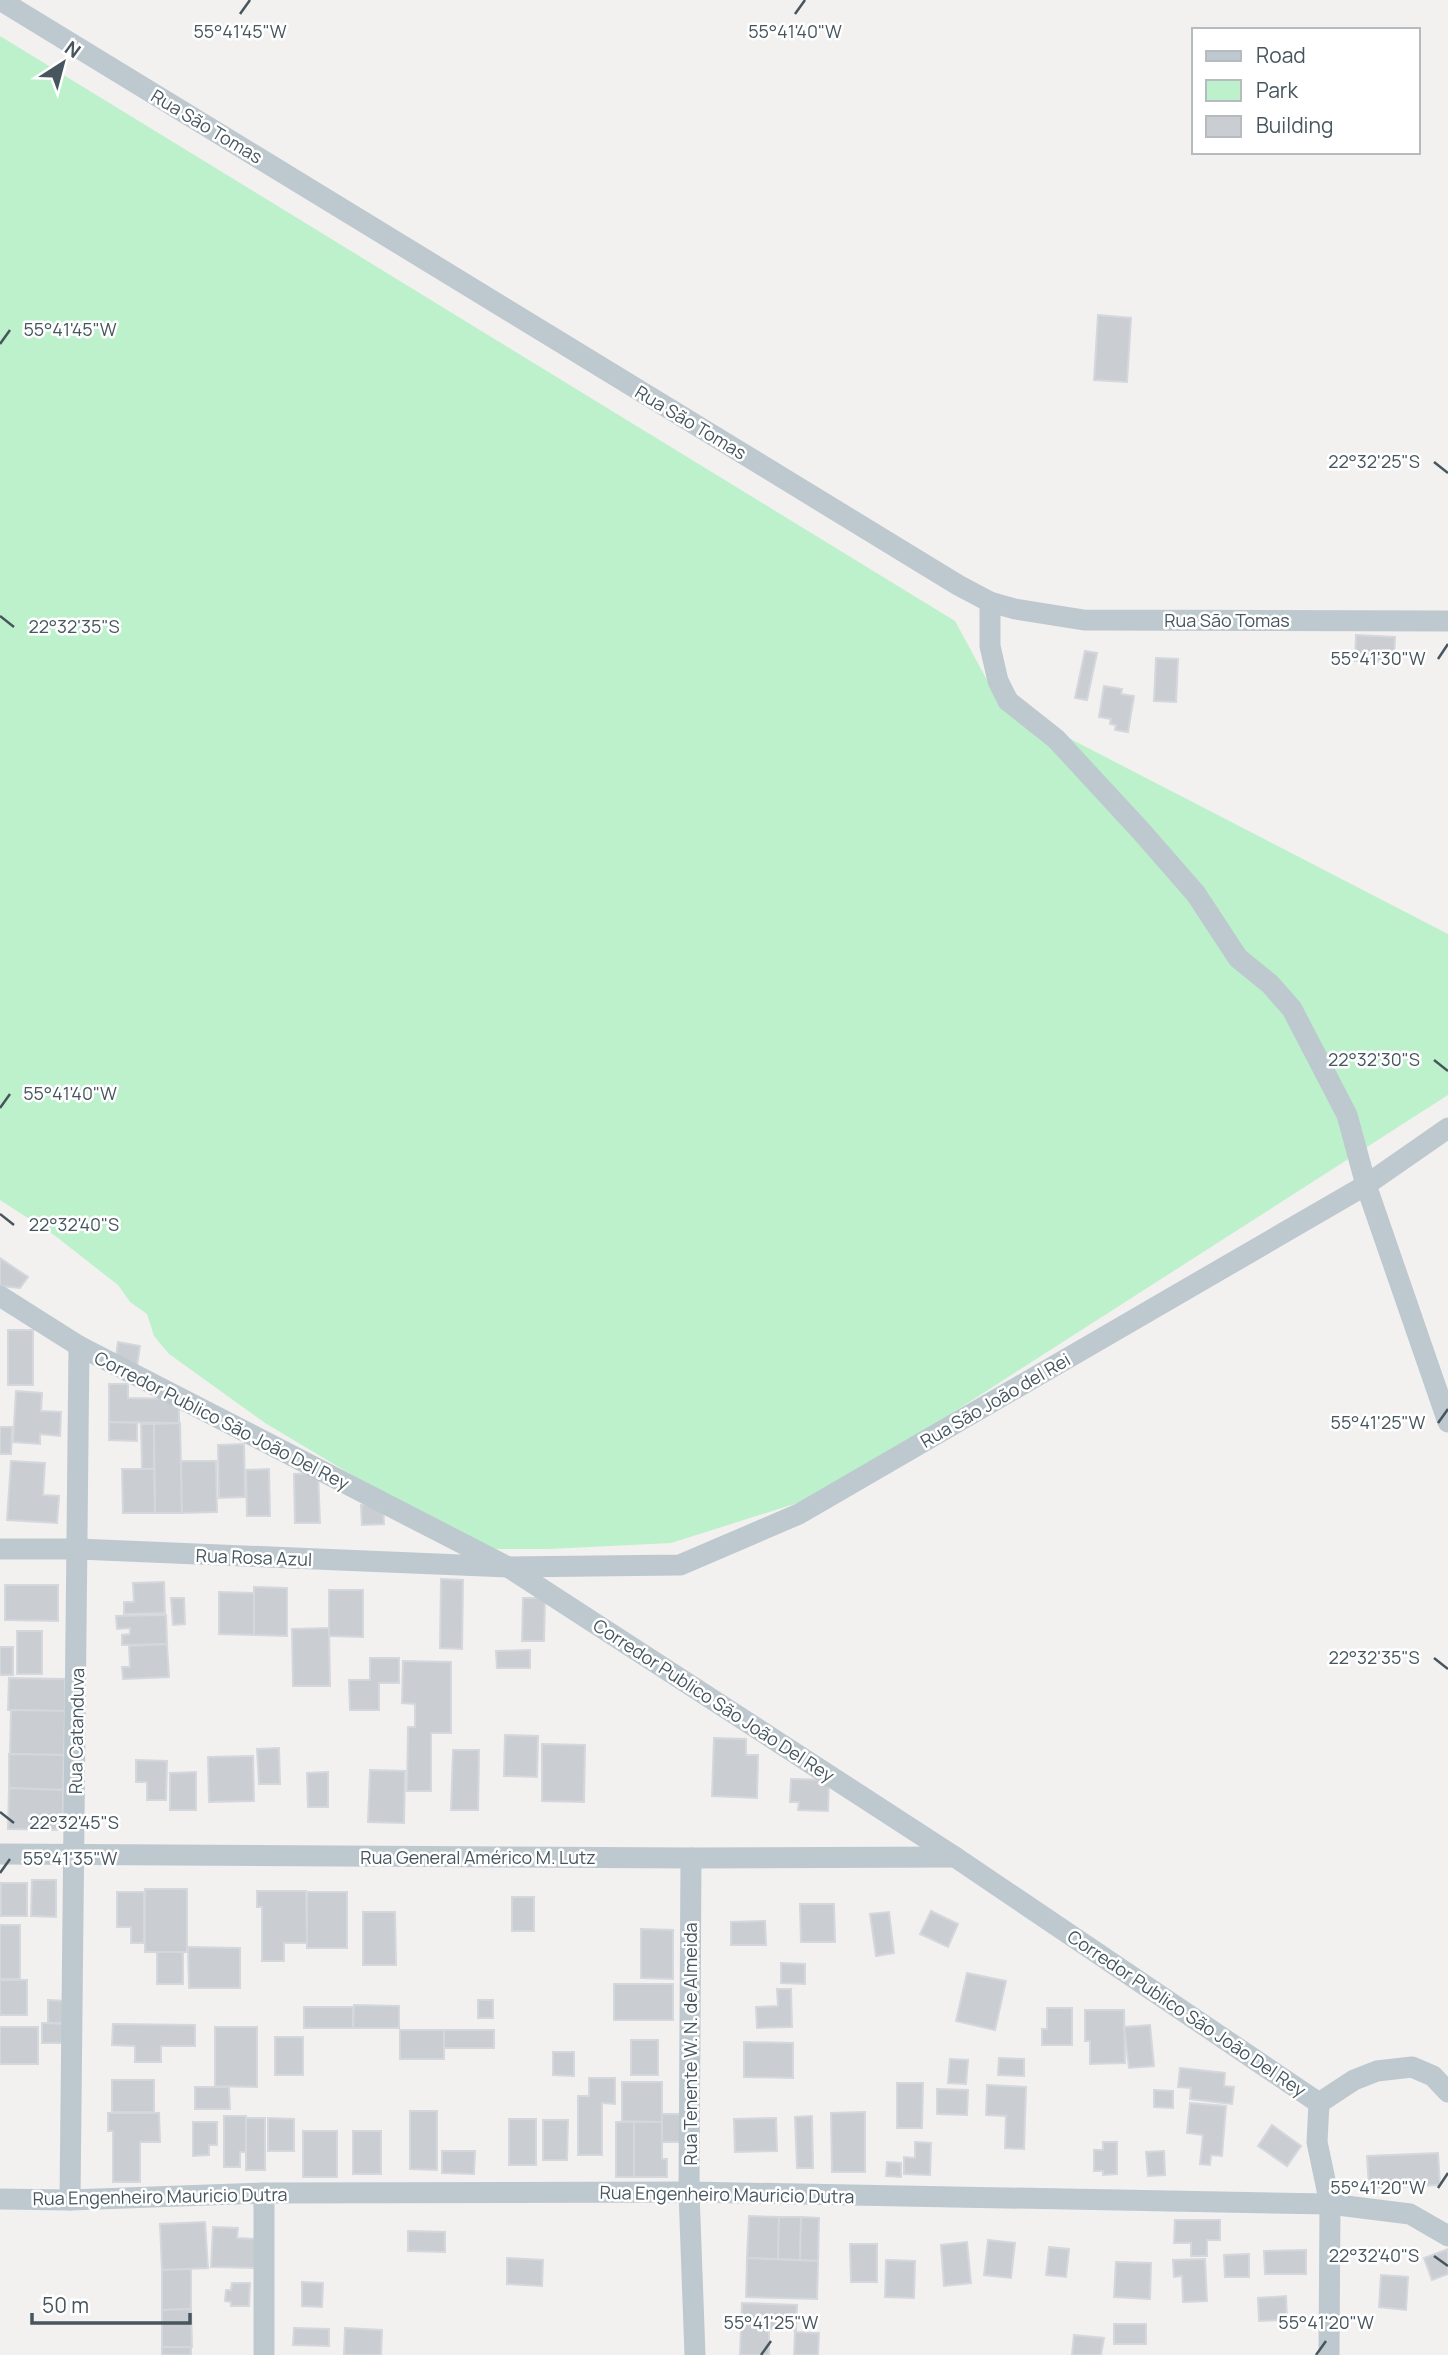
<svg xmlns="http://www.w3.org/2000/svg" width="1448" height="2355" font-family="Manrope,sans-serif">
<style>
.green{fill:#bdf1cc}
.building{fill:#caced3;stroke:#d4d7dc;stroke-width:2}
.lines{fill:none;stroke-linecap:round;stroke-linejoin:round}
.minor{stroke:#bdc9cf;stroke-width:21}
.ticks{fill:none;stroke:#47565e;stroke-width:2.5}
.labels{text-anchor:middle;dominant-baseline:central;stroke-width:5;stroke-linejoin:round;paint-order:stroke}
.street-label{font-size:18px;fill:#47565e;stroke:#fff}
.ticks-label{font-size:18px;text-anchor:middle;fill:#47565e;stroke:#fff;stroke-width:5;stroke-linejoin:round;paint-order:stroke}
</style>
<rect width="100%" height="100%" fill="#f3f0f0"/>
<polygon class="green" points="0,36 955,621 999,702 1448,934 1448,1095 826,1494 671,1543 549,1549 476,1549 265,1423 169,1354 154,1336 147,1314 130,1302 118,1285 54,1235 0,1200"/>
<g class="building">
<polygon points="1098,315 1131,318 1127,382 1094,380"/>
<polygon points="1356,635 1395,637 1394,662 1355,661"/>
<polygon points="1085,651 1097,653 1087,700 1075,698"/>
<polygon points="1156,658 1178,659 1176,702 1154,701"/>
<polygon points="1104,686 1122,689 1121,694 1134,696 1128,732 1115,730 1116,725 1110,724 1111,719 1099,717"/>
<polygon points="0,1258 28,1277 20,1288 0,1286"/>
<rect x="8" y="1330" width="25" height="55"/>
<polygon points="118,1342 140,1346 137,1366 115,1363"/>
<polygon points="109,1384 128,1384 128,1398 179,1399 179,1423 109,1422"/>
<polygon points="16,1391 42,1393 41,1411 61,1412 60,1436 40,1434 40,1444 13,1442"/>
<polygon points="109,1422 137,1423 137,1441 109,1440"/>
<polygon points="180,1423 182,1513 155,1513 154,1424"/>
<polygon points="141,1424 154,1424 154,1469 142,1469"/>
<polygon points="0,1427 12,1427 11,1454 0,1454"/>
<polygon points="244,1444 245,1497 219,1498 218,1445"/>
<polygon points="11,1461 45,1463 43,1495 59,1496 57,1523 7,1520"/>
<polygon points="181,1461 216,1461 217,1512 182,1513"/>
<polygon points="122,1469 154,1469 155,1513 123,1513"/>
<polygon points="269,1469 270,1516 247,1516 246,1470"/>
<polygon points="318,1473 320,1523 295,1523 294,1474"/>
<polygon points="383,1504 384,1524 362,1525 361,1505"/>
<polygon points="441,1579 463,1580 462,1649 440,1648"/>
<polygon points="164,1582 165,1613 124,1614 124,1602 134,1602 133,1583"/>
<polygon points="5,1585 58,1585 58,1621 5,1620"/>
<polygon points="254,1587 287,1588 287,1636 254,1635"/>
<polygon points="329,1590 363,1590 363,1637 329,1636"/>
<polygon points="219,1592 254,1593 254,1635 219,1634"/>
<polygon points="171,1598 184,1598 185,1624 173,1625"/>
<polygon points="523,1598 545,1598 544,1641 522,1641"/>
<polygon points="166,1615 167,1644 122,1645 122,1635 130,1634 130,1628 117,1629 116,1616"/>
<polygon points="329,1628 330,1686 293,1686 292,1629"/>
<rect x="17" y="1631" width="25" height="43"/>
<polygon points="167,1644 169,1677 123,1679 122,1667 130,1667 129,1646"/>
<rect x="0" y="1647" width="13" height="28"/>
<polygon points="530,1650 530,1668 497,1668 496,1651"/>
<polygon points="370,1658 399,1658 399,1683 379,1683 379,1710 350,1710 349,1680 370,1680"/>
<polygon points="403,1661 451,1662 451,1733 431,1733 431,1791 407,1791 408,1727 415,1727 415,1704 402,1703"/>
<polygon points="9,1678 65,1679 65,1711 8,1710"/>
<polygon points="11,1710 65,1711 64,1755 10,1754"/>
<polygon points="505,1735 538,1736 537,1777 504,1776"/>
<polygon points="714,1738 746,1739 746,1755 758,1755 757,1798 712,1796"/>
<polygon points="542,1744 585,1745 584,1802 542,1801"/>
<polygon points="279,1748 280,1784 259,1784 257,1749"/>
<polygon points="453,1750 479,1750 478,1810 451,1810"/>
<polygon points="9,1754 64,1755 63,1790 9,1788"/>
<polygon points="253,1756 254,1801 209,1802 208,1757"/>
<polygon points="136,1760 167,1761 166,1800 147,1800 147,1782 136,1782"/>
<polygon points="370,1770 405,1771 404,1823 368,1822"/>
<polygon points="196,1772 196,1810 170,1810 170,1773"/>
<polygon points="328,1772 328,1807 308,1807 307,1773"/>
<polygon points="791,1779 829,1780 828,1811 798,1810 799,1802 790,1802"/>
<polygon points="9,1788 63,1790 63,1830 8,1829"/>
<polygon points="32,1880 56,1880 56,1917 31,1916"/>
<rect x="1" y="1883" width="26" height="33"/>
<rect x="145" y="1889" width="42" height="63"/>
<polygon points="257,1891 306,1891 307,1943 284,1943 284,1961 262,1961 262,1907 257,1907"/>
<polygon points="117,1892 144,1892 144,1943 131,1943 131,1927 117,1927"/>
<rect x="307" y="1892" width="40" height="56"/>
<rect x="512" y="1897" width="22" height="34"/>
<polygon points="800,1904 834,1904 835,1942 801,1942"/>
<polygon points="931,1911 958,1924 948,1947 920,1934"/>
<polygon points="363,1912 395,1912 396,1965 363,1965"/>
<polygon points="889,1912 894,1953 876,1956 870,1914"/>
<polygon points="765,1921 766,1945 731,1945 731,1922"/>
<rect x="0" y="1925" width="20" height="54"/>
<polygon points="641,1929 673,1930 673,1979 641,1978"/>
<polygon points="188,1947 240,1948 240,1988 189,1988"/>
<rect x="157" y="1952" width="26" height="32"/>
<polygon points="781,1963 805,1964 805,1984 781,1983"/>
<polygon points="967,1973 1006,1981 995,2030 956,2021"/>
<rect x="0" y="1980" width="27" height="35"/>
<rect x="614" y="1984" width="59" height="36"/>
<polygon points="777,1989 791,1989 792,2027 757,2028 756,2007 778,2006"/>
<polygon points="48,2000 68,2001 68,2023 48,2023"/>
<rect x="478" y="2000" width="15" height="18"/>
<polygon points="354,2005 399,2006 399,2028 353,2028"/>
<rect x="304" y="2007" width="49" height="21"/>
<polygon points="1047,2008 1072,2008 1072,2045 1042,2045 1042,2029 1047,2029"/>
<polygon points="1085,2010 1124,2010 1125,2063 1090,2064 1090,2041 1085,2041"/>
<polygon points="42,2023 66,2024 66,2043 42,2043"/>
<polygon points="113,2024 195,2025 195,2046 161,2046 161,2062 135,2062 135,2046 112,2045"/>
<polygon points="1150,2025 1154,2066 1129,2068 1124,2027"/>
<rect x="0" y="2027" width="38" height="37"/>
<polygon points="215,2027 257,2027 257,2087 215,2086"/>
<rect x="400" y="2030" width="44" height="29"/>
<rect x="444" y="2030" width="50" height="18"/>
<rect x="275" y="2037" width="28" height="38"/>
<rect x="631" y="2040" width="27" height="35"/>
<polygon points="744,2042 793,2043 793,2078 744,2077"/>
<polygon points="553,2052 574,2052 574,2076 553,2075"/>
<polygon points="999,2058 1024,2059 1024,2076 998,2075"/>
<polygon points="950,2059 968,2060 966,2084 948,2083"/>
<polygon points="1180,2068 1225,2073 1224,2086 1234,2087 1232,2104 1190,2099 1191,2088 1178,2087"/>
<polygon points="589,2078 615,2078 615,2104 602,2103 602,2155 578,2155 578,2096 589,2096"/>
<rect x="112" y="2080" width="42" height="32"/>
<polygon points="622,2082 662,2082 662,2122 622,2121"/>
<polygon points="897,2083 923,2083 922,2128 897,2128"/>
<polygon points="987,2085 1026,2087 1024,2149 1005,2148 1006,2116 986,2115"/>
<polygon points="195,2087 229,2087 230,2109 195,2109"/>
<polygon points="937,2089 968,2090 967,2115 937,2114"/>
<polygon points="1154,2090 1173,2091 1173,2108 1154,2107"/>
<polygon points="1190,2103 1226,2106 1222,2156 1211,2155 1210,2165 1200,2164 1203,2135 1187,2133"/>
<polygon points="410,2111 437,2111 437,2170 410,2169"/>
<polygon points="865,2112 865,2172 832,2172 831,2113"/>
<polygon points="108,2113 159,2113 160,2142 140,2142 140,2182 113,2182 113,2131 108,2131"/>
<rect x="662" y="2114" width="21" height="28"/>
<polygon points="224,2116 246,2116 246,2152 240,2152 240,2167 224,2167"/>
<polygon points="812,2116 813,2168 797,2168 795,2117"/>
<rect x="246" y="2118" width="19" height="52"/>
<polygon points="268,2118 294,2119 294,2151 268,2151"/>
<polygon points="776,2118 777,2151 735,2152 734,2119"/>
<rect x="509" y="2119" width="27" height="46"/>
<polygon points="543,2120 568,2120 567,2160 543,2160"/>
<polygon points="193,2122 217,2122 217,2145 209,2145 209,2155 193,2156"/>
<rect x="616" y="2122" width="18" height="55"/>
<polygon points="634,2122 662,2122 662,2159 667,2159 667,2177 634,2177"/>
<polygon points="1272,2125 1301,2146 1287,2166 1258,2146"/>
<rect x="303" y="2131" width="34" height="46"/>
<rect x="353" y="2131" width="28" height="43"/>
<polygon points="915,2142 931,2143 930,2175 904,2174 904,2157 915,2158"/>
<polygon points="1103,2142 1117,2142 1117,2174 1103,2175 1103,2171 1094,2171 1094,2150 1103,2150"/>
<polygon points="442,2151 475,2151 474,2174 442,2173"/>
<polygon points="1164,2151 1165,2175 1148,2176 1146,2152"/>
<polygon points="1438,2153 1440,2185 1369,2188 1367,2156"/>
<polygon points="887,2162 901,2163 901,2177 886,2176"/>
<polygon points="749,2216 779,2217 778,2259 747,2258"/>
<polygon points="779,2217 801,2217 800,2260 778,2259"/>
<polygon points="801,2217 819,2218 818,2261 800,2260"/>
<polygon points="1175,2220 1220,2220 1220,2240 1207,2240 1207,2256 1191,2256 1191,2243 1174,2243"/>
<polygon points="205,2222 208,2268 162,2270 160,2224"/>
<polygon points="213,2227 238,2228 237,2238 257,2239 256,2268 211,2267"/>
<polygon points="408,2231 445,2232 445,2252 408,2251"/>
<polygon points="988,2240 1015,2243 1011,2278 984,2275"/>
<polygon points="967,2242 971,2283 944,2286 941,2245"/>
<polygon points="850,2244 877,2244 877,2282 851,2282"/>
<polygon points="1049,2247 1069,2249 1066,2277 1046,2275"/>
<polygon points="1448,2249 1448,2274 1432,2280 1424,2258"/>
<polygon points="1306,2250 1306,2274 1265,2274 1264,2251"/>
<polygon points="1249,2254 1249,2277 1225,2277 1224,2255"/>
<polygon points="507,2258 543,2260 542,2286 507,2284"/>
<polygon points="747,2258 818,2261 817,2299 746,2297"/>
<polygon points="1205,2259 1207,2301 1183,2302 1182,2276 1174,2277 1173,2260"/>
<polygon points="886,2260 915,2261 914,2298 885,2297"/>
<polygon points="1116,2262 1151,2263 1150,2299 1114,2297"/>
<polygon points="191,2269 191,2309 162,2310 162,2270"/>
<polygon points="1381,2275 1408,2277 1406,2310 1379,2307"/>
<polygon points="302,2282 323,2283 322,2307 302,2306"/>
<polygon points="232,2283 250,2283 249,2306 231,2306 231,2302 225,2301 226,2290 231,2290"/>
<polygon points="1286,2296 1287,2320 1259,2321 1258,2298"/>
<polygon points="742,2303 797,2305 796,2330 769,2329 769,2355 740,2355"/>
<polygon points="191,2309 192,2347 162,2347 162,2310"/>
<rect x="1114" y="2324" width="32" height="20"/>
<polygon points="294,2328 329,2329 329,2346 293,2345"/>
<polygon points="345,2328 382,2330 381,2355 344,2355"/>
<polygon points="795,2332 819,2333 818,2355 794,2355"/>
<polygon points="1074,2335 1104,2338 1101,2355 1072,2355"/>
<rect x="162" y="2347" width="29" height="8"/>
</g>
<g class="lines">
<g class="minor">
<polyline points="0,0 958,585 990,602 1015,609 1084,620 1448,621"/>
<polyline points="990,602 990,646 998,681 1008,701 1056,739 1141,831 1196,894 1238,958 1270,984 1292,1009 1347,1115 1366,1185 1448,1422"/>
<polyline points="0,1296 79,1346 508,1567 955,1857 1319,2103"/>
<polyline points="0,1549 78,1549 508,1567 680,1565 799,1514 1366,1185 1448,1128"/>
<polyline points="0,1854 691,1858 955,1857"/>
<polyline points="691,1858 689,2192 695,2355"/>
<polyline points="1319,2103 1317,2142 1330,2204 1329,2355"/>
<polyline points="1319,2103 1354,2080 1377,2071 1412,2067 1433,2076 1448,2092"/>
<polyline points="264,2193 264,2355"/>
<polyline points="0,2199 70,2200 264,2193 689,2192 1330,2204 1410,2214 1448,2236"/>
<polyline points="70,2200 79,1346"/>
</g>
</g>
<path class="ticks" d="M240,14L250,0M795,14L805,0M0,344L10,330M1434,462L1448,473M0,616L14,627M1438,659L1448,644M1434,1060L1448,1071M0,1108L10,1094M0,1214L14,1225M1438,1423L1448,1409M1434,1658L1448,1669M0,1812L14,1823M0,1873L10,1859M1438,2188L1448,2173M1434,2256L1448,2266M761,2355L771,2341M1316,2355L1326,2341"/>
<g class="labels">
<g class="street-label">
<text transform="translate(207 126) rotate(31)">Rua São Tomas</text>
<text transform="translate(691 422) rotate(31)">Rua São Tomas</text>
<text x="1227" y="620">Rua São Tomas</text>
<text transform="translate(995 1400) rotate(-30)">Rua São João del Rei</text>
<text transform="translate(222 1420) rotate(27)">Corredor Publico São João Del Rey</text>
<text transform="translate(254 1557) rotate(2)">Rua Rosa Azul</text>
<text transform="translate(714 1700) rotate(33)">Corredor Publico São João Del Rey</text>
<text transform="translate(76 1731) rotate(-89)">Rua Catanduva</text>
<text x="478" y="1857">Rua General Américo M. Lutz</text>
<text transform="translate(1187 2013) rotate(34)">Corredor Publico São João Del Rey</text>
<text transform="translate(690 2044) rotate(-90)">Rua Tenente W. N. de Almeida</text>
<text transform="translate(727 2194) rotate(1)">Rua Engenheiro Mauricio Dutra</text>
<text transform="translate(160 2196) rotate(-1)">Rua Engenheiro Mauricio Dutra</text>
</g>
</g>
<g class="ticks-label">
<text x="240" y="38">55°41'45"W</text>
<text x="795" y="38">55°41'40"W</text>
<text x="70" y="336">55°41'45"W</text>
<text x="1374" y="468">22°32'25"S</text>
<text x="74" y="633">22°32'35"S</text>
<text x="1378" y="665">55°41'30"W</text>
<text x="1374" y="1066">22°32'30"S</text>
<text x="70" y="1100">55°41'40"W</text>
<text x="74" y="1231">22°32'40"S</text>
<text x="1378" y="1429">55°41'25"W</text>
<text x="1374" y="1664">22°32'35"S</text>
<text x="74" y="1829">22°32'45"S</text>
<text x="70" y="1865">55°41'35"W</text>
<text x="1378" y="2194">55°41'20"W</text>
<text x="1374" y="2262">22°32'40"S</text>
<text x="771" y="2329">55°41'25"W</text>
<text x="1326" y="2329">55°41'20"W</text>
</g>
<rect x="1192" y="28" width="228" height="126" fill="#ffffff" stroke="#b5bbbf" stroke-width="2"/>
<rect x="1206" y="51" width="35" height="10" fill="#bdc9cf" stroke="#b5bbbf" stroke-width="2"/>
<text x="1256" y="63" font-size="21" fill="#47565e">Road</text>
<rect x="1206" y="80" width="35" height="21" fill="#bdf1cc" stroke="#b5bbbf" stroke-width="2"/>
<text x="1256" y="98" font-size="21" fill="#47565e">Park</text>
<rect x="1206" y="116" width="35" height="21" fill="#caced3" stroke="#b5bbbf" stroke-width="2"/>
<text x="1256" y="133" font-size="21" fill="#47565e">Building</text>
<g transform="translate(63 63) rotate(36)" stroke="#ffffff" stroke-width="5" paint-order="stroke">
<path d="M0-5L12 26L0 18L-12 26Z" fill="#47565e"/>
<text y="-10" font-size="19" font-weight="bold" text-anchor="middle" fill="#47565e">N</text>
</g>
<path d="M32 2313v10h158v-10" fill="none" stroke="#47565e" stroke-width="3.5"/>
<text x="42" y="2313" font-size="21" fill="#47565e" stroke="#ffffff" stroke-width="5" paint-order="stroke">50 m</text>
</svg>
